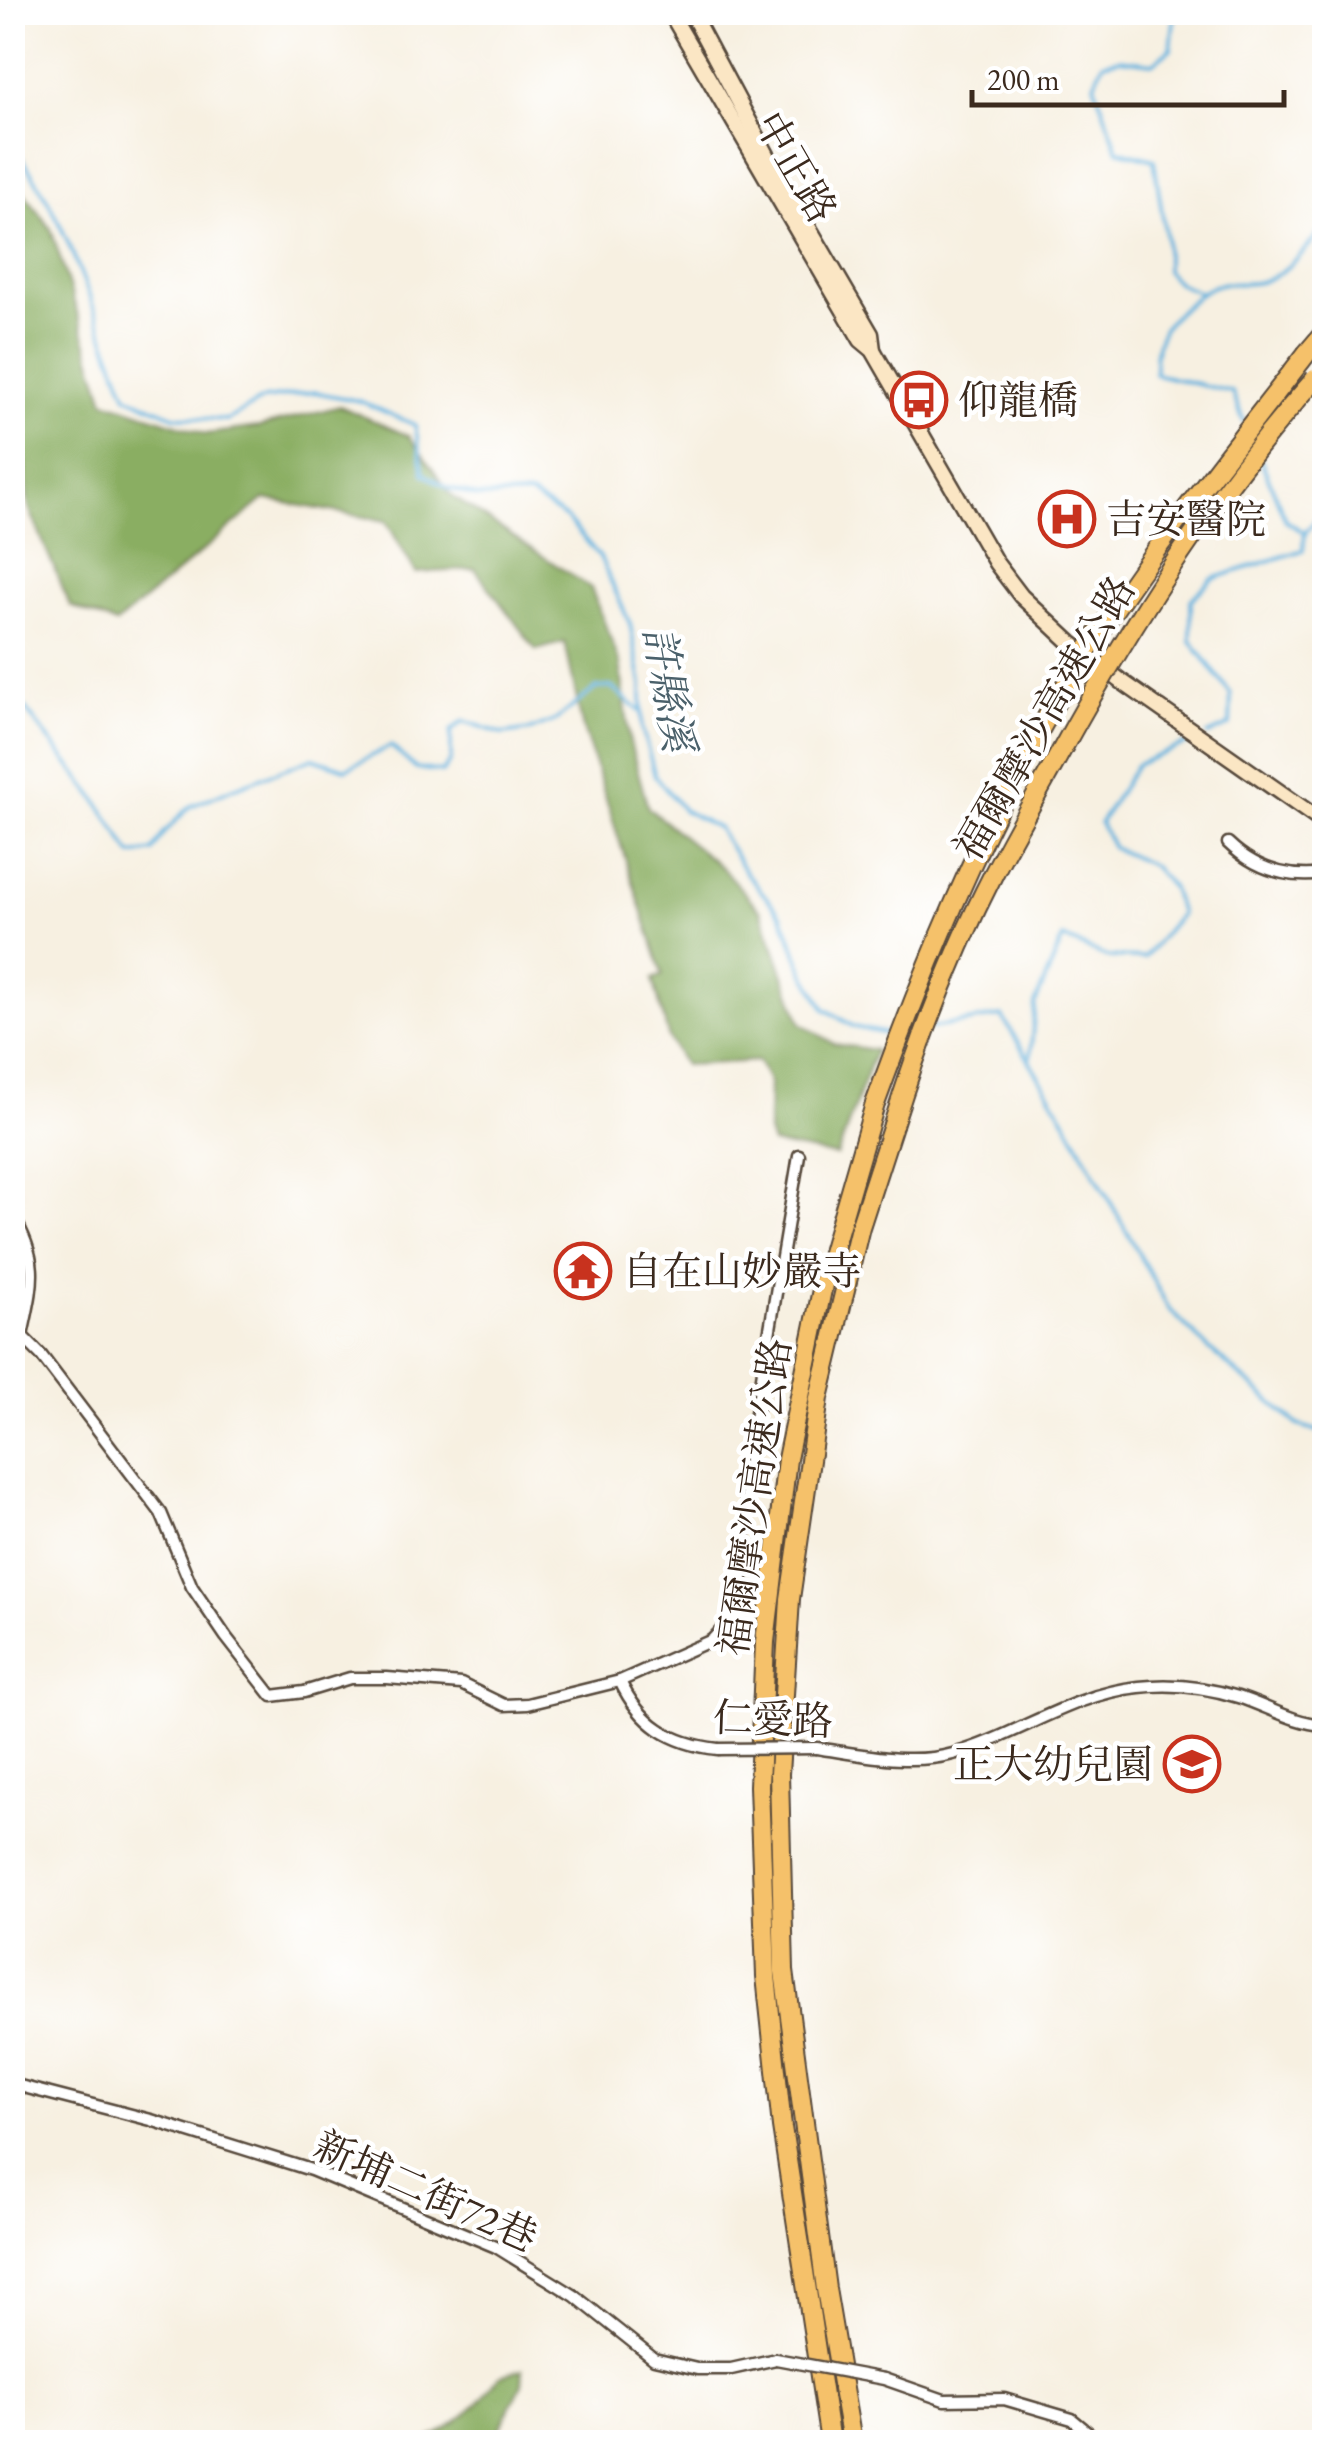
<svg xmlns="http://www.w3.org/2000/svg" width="1337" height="2455" font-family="'EB Garamond','Noto Serif TC',serif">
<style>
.forest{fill:#8aae62;stroke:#626c40;stroke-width:2.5}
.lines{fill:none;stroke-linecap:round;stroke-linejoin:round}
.stream{stroke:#64b3de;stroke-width:4}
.street-casing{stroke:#57483b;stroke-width:15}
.secondary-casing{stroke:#57483b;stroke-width:19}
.highway-casing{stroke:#57483b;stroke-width:22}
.street{stroke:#fff;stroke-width:10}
.secondary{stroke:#fbe6c4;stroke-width:14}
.highway{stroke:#f5c16b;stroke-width:18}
.street-bridge-casing{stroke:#57483b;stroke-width:15;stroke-linecap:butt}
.highway-bridge-casing{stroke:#57483b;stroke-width:22;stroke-linecap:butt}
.street-bridge{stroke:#fff;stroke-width:10}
.highway-bridge{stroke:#f5c16b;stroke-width:18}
.labels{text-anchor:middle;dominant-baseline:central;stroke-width:9;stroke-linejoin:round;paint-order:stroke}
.street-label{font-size:40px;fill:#3b2a1e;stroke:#fff}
.poi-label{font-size:40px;fill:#3b2a1e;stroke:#fff;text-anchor:start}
.water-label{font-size:42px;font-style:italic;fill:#4b616b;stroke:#fff}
</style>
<rect width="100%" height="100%" fill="#fff"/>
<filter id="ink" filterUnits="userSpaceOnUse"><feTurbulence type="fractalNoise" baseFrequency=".01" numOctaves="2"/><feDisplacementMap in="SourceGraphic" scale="20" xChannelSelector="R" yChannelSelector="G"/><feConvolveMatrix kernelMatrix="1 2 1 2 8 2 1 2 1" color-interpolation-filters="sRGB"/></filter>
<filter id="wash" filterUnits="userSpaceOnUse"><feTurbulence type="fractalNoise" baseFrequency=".0048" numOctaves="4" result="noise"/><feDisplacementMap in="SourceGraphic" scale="40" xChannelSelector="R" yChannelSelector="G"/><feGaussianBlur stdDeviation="2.25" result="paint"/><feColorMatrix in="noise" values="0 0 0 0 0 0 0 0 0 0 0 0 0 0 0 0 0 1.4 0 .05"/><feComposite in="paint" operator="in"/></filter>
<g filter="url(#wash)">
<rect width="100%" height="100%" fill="#f7f0e1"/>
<g class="forest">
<polygon points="13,182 17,183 51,229 105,401 206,434 259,427 340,406 409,436 452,496 591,588 620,663 630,743 648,808 721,867 761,911 801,1023 834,1044 875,1050 837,1156 772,1144 768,1132 769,1083 758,1061 684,1065 669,1039 653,979 663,975 582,725 565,642 536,650 475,569 416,573 386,521 264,499 116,624 70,606 28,506 22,431 13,431"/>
<path d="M523,2369L522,2384L493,2442H423C456,2425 479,2408 499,2376Z"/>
</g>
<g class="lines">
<g class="stream">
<path d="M1175,12L1171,49L1153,63L1120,59L1103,63L1094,84L1118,150L1154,160L1166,239V271L1178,283L1201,293C1168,320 1153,329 1155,374L1232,392L1244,422"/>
<path d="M12,145C69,218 92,311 127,396L174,416L227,420L264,399L314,392L360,401L415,425L424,474L449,488L478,497L530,495L567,519L600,557L630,624L642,684V728L655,776L683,810L718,828L746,873L782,916L804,972L825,1009L854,1027L892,1035"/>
<path d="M1201,293C1226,275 1238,289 1263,281C1288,273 1309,246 1324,227"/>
<polyline points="1305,533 1324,510"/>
<polyline points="12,692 96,799 132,855 153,851 164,833 189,807 231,789 313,758 346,769 391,746 415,768 442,772 451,760 451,731 464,721 503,734 531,730 556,720 596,688 611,687 640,711"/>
<polyline points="1208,735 1230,725 1231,694 1191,641 1191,600 1212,579 1303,550 1305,533 1286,521 1260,458"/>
<polyline points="931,1028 1002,1016 1066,1121 1169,1309 1209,1349 1298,1425 1324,1433"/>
<polyline points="1030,1059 1035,1004 1063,938 1107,957 1144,958 1180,914 1172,888 1153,866 1113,848 1100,823 1136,765 1195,740"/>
</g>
</g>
</g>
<g filter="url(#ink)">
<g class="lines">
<g class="street-casing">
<g id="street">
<path d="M1228,843C1255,869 1287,879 1324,874"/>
<path d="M12,1214C41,1263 33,1283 22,1336"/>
<path d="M12,1339L22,1336L41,1355L161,1513L192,1587L226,1637L272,1696L304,1692L350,1678H387L461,1684L504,1705L527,1704L620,1681C640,1724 671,1744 718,1749"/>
<polyline points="620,1681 712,1640 730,1621 741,1595 749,1455 799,1155"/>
<path d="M816,1748C859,1754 910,1766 953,1754C1017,1736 1072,1694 1139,1687C1173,1683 1206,1687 1238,1697C1267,1706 1293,1723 1324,1725"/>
<polyline points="12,2084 151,2120 311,2170 496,2247 575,2296 654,2359 697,2369 731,2369 776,2359"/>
<polyline points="884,2379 944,2400 1004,2399 1072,2419 1100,2442"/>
</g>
</g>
<g class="secondary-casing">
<g id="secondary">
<polyline points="670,12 861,340 873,350 996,563 1021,596 1071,643 1121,681 1324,823"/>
<polyline points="691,12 774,168 871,334 873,350"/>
</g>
</g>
<g class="highway-casing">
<g id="highway">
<polyline points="1307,353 1324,333"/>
<polyline points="830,2442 782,2127 766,1976 759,1786 765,1642 787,1459 824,1280 875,1104"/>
<polyline points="852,2442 826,2289 784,1971 779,1774 790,1599 819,1398 860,1227 893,1125"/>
</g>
</g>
<use href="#street" class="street"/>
<use href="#secondary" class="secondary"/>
<use href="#highway" class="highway"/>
<g class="street-bridge-casing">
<g id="street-bridge">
<polyline points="718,1749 816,1748"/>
<polyline points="776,2359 884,2379"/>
</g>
</g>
<g class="highway-bridge-casing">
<g id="highway-bridge">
<path d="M875,1104C924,968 979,835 1051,710C1124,583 1218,468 1307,353"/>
<path d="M893,1125C920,1039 953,953 994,873C1015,832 1038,793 1060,753C1133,620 1214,493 1315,379"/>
</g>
</g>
<use href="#street-bridge" class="street-bridge"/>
<use href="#highway-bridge" class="highway-bridge"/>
</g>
</g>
<defs>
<g id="bus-ring" transform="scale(2.875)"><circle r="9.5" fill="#fff" stroke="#c8321e" stroke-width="1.5"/><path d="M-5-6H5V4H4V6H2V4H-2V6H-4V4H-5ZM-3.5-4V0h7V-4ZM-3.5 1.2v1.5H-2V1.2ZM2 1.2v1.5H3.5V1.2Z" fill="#c8321e"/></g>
<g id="hospital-ring" transform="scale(2.875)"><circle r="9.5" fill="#fff" stroke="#c8321e" stroke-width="1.5"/><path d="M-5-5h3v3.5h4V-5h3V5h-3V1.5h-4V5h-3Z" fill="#c8321e"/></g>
<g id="temple-ring" transform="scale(2.875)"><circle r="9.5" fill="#fff" stroke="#c8321e" stroke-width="1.5"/><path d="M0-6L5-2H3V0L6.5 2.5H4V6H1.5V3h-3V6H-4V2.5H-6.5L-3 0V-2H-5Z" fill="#c8321e"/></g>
<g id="school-ring" transform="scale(2.875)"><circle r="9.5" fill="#fff" stroke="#c8321e" stroke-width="1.5"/><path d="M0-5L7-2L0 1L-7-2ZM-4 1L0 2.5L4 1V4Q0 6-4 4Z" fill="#c8321e"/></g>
</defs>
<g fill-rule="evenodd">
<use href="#bus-ring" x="919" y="400"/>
<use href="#hospital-ring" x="1067" y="519"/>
<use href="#temple-ring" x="583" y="1271"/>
<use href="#school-ring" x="1192" y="1764"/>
</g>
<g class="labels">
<g class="street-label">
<text transform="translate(796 167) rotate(60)">中正路</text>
<text transform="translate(1044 718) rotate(-60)">福爾摩沙高速公路</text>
<text transform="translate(754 1497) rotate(-82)">福爾摩沙高速公路</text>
<text transform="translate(773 1719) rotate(2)">仁愛路</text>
<text transform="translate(426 2191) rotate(24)">新埔二街72巷</text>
</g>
<g class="poi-label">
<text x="958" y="400">仰龍橋</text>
<text x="1106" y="519">吉安醫院</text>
<text x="622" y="1271">自在山妙嚴寺</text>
<text x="1153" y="1764" text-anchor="end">正大幼兒園</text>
</g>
<g class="water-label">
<text transform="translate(669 689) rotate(80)">許縣溪</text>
</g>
</g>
<rect width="1337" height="2455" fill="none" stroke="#fff" stroke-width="50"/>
<path d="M972 90v15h312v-15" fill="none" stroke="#3b2a1e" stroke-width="5"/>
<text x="987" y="90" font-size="30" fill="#3b2a1e" stroke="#ffffff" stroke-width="8" paint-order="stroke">200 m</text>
</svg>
